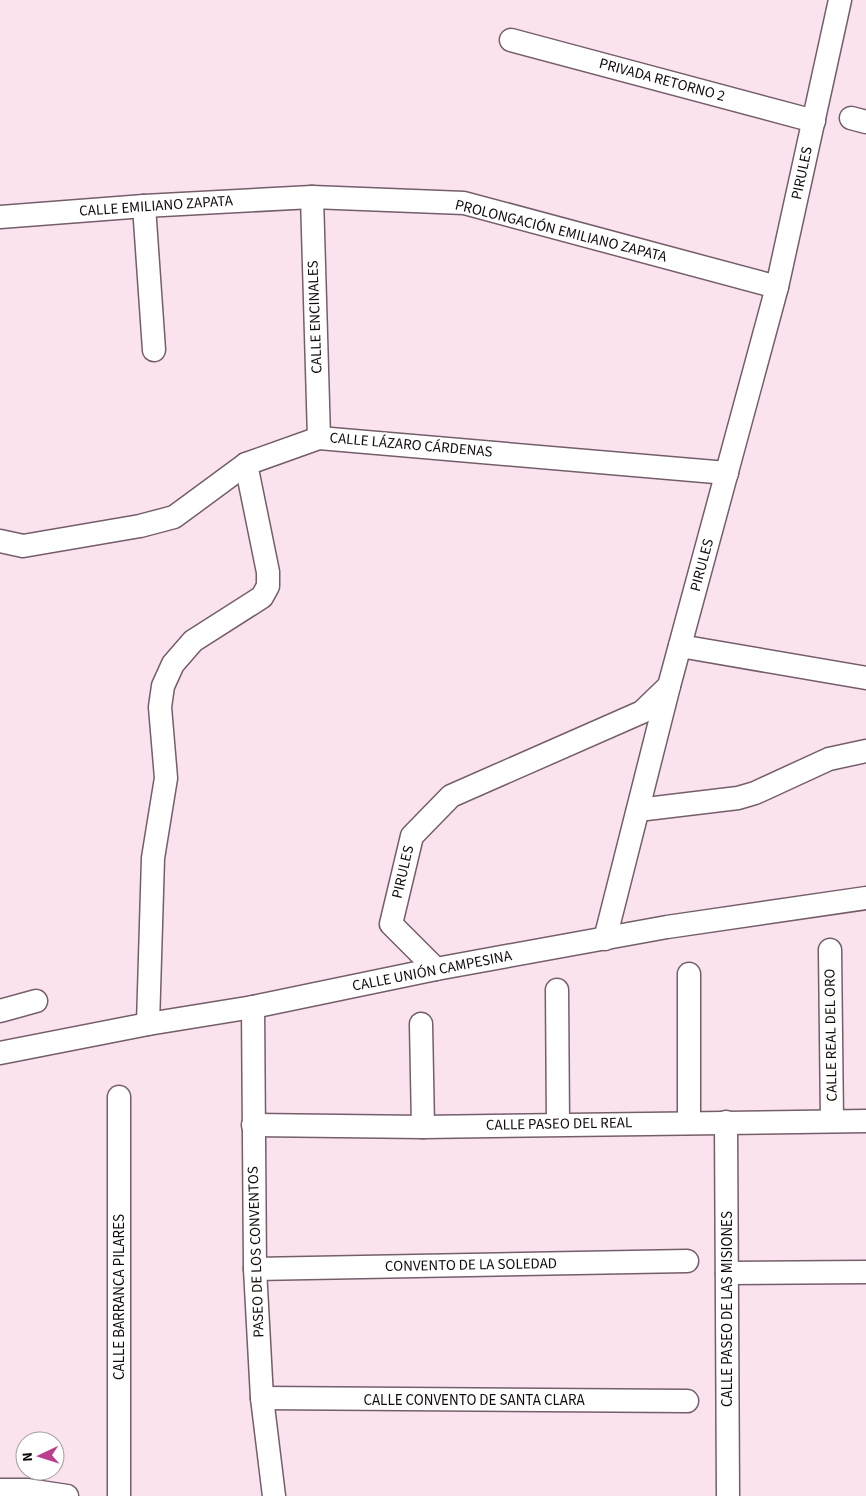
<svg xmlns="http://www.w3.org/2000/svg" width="866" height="1496" font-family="'Source Sans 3',sans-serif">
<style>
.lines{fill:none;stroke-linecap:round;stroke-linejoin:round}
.minor-casing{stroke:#745e6a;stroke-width:25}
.minor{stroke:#fff;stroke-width:22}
.labels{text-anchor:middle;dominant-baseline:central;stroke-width:4;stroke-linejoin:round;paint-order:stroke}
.street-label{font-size:15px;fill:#120a0e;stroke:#fff}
</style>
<rect width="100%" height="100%" fill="#fbe2ef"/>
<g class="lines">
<g class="minor-casing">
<g id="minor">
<polyline points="511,40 814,121"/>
<polyline points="851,118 866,122"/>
<polyline points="312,197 319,438"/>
<polyline points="144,206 154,350"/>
<polyline points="0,217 144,206 312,197 464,203 777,287"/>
<polyline points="0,541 23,546 140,526 174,517 246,464 319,438 727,473"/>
<polyline points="680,646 866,678"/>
<polyline points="638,810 738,798 755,793 829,759 866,751"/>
<polyline points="605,939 669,686"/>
<polyline points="830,950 832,1121"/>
<polyline points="436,969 391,924 412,836 451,796 642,712 669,686 777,287 840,0"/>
<polyline points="689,974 689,1123"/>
<polyline points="557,990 558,1124"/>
<polyline points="253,1007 255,1269 262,1398 274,1496"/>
<polyline points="0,1011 36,1001"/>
<polyline points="148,1024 153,858 166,778 160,707 163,686 173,664 193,641 262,597 268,586 268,572 246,464"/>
<polyline points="421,1024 423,1127"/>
<polyline points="0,1053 148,1024 253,1007 436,969 667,927 866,898"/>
<polyline points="726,1122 728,1496"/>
<polyline points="253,1125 423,1127 866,1121"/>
<polyline points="255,1269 687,1261"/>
<polyline points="727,1273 866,1272"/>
<polyline points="262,1398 687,1401"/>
<polyline points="0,1490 27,1490 67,1496"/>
<polyline points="119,1496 119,1097"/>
</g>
</g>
<use href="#minor" class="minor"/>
</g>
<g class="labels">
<g class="street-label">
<text transform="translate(662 80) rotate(15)">PRIVADA RETORNO 2</text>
<text transform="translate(802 173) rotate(-78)">PIRULES</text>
<text transform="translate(156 206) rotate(-4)">CALLE EMILIANO ZAPATA</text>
<text transform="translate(561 231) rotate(14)">PROLONGACIÓN EMILIANO ZAPATA</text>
<text transform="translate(315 317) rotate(-92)">CALLE ENCINALES</text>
<text transform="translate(411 445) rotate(5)">CALLE LÁZARO CÁRDENAS</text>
<text transform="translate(702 565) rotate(-75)">PIRULES</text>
<text transform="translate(403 872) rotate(-77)">PIRULES</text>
<text transform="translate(432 971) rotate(-11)">CALLE UNIÓN CAMPESINA</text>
<text transform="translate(831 1035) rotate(-91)">CALLE REAL DEL ORO</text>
<text transform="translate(559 1124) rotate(-1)">CALLE PASEO DEL REAL</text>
<text transform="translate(256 1252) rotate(-92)">PASEO DE LOS CONVENTOS</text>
<text transform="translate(471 1265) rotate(-1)">CONVENTO DE LA SOLEDAD</text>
<text transform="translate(119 1297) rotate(-90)">CALLE BARRANCA PILARES</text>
<text transform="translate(727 1309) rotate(-90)">CALLE PASEO DE LAS MISIONES</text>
<text x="474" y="1400">CALLE CONVENTO DE SANTA CLARA</text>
</g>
</g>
<g transform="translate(40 1456) rotate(266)"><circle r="24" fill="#ffffff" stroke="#a09d9f"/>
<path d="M0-4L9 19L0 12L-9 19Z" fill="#ba3f8f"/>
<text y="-8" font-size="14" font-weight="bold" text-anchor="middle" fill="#120a0e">N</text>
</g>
</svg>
